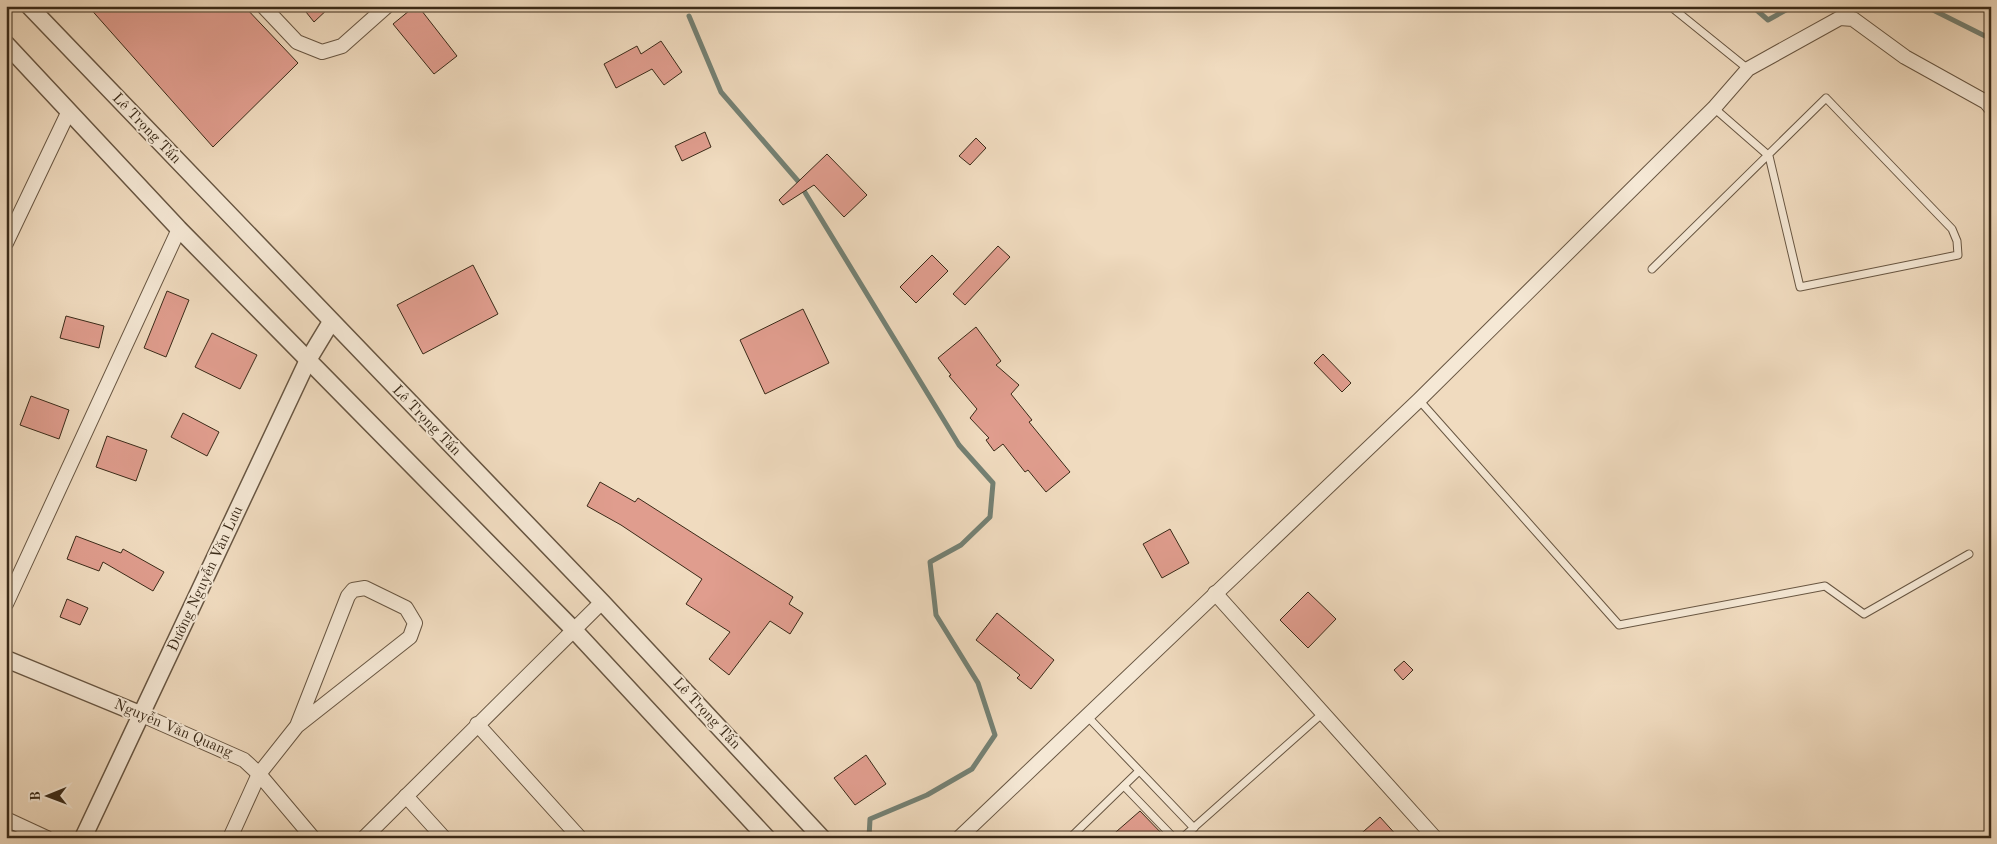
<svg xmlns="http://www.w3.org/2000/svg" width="1997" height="844" font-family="'Old Standard TT',serif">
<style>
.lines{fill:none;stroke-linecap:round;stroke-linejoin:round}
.stream{stroke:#748174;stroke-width:5}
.building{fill:#e09d8e;stroke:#3a2a18}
.service-casing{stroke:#685642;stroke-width:9}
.minor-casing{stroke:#685642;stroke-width:16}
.tertiary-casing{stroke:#685642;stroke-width:19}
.service{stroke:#f5e8d5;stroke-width:7}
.minor{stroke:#f5e8d5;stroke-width:14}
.tertiary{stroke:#f5e8d5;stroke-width:16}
.labels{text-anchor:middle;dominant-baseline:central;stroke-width:4;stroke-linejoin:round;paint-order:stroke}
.street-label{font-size:15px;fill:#3a2a18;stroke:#f5e8d5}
</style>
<rect width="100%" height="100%" fill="#f0dbbf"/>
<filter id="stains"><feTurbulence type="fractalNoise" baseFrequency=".004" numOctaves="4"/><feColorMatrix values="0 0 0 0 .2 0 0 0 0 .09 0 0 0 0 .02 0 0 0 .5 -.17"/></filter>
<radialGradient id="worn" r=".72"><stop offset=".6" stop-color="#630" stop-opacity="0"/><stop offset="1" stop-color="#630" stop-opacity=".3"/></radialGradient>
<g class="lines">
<g class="stream">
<polyline points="1752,6 1768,20 1793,6"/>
<polyline points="1925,6 1991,39"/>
<polyline points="689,16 721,92 798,181 959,445 993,483 990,517 961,545 930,562 936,615 978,683 995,735 972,769 927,795 870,819 869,838"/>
</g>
</g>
<g class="building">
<polygon points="88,6 244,6 298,63 213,147"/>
<polygon points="312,6 331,6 314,22 306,12"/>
<polygon points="415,6 418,6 457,56 434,74 393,24"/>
<polygon points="661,41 682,72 664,85 652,69 616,88 604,64 637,46 641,54"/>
<polygon points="705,132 711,147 682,161 675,146"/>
<polygon points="976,138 986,148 970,165 959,156"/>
<polygon points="827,154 867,195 844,217 814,185 783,205 779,200"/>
<polygon points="998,246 1010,257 965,305 953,294"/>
<polygon points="932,255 948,271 916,303 900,287"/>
<polygon points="473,265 498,314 423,354 397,305"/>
<polygon points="167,291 189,300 166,357 144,348"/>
<polygon points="803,309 829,363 765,394 740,340"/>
<polygon points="66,316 104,326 99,348 60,338"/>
<polygon points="976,327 1001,361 996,365 1019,385 1011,394 1032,420 1029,422 1070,472 1046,492 1028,470 1025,472 1003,444 994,451 986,440 989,438 970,418 977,409 949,376 951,375 938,358"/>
<polygon points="212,333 257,355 240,389 195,367"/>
<polygon points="1323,354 1351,383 1342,392 1314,363"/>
<polygon points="31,396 69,410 59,439 20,425"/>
<polygon points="183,413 219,432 207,456 171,437"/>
<polygon points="107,436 147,450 136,481 96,467"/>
<polygon points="600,482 635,502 638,498 793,597 789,604 803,613 790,634 770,621 729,675 709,659 730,632 686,604 702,579 621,525 587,506"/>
<polygon points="1170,529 1189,563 1162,578 1143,544"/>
<polygon points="76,536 121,553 123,549 164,572 153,591 103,562 99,571 67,559"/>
<polygon points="1308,592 1336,619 1308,648 1280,620"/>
<polygon points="67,599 88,608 80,625 60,617"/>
<polygon points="997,613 1054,660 1031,689 1017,678 1020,675 976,640"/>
<polygon points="1404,661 1413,670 1403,680 1394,670"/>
<polygon points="866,755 886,784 855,805 834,778"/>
<polygon points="1140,811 1166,838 1109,838"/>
<polygon points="1380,817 1399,838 1356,838"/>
</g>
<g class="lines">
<g class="service-casing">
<g id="service">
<polyline points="1670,6 1748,69"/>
<polyline points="1652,269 1826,98 1952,229 1957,241 1958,255 1800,287 1769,156 1714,108"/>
<polyline points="1419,400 1619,625 1825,586 1864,614 1969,554"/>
<polyline points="1087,716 1194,828"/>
<polyline points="1124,786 1174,838"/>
<polyline points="1070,838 1139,771"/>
<polyline points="1182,838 1323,713"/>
</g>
</g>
<g class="minor-casing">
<g id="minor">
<polyline points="263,6 297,42 322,52 342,46 387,6"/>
<polyline points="6,243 68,113"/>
<polyline points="1215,593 1435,838"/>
<polyline points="6,604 179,229"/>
<polyline points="142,715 244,760 259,774 313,838"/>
<polyline points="477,724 580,838"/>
<polyline points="406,796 444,838"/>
<polyline points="6,819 47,838"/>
<polyline points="230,838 259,774 297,726 410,637 415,623 406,608 365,588 353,590 348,596 297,726"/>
<polyline points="364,838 602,602"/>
<polyline points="959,838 1419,400 1714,108 1748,69 1840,18 1853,19 1905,57 1986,102 1991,108"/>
</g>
</g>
<g class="tertiary-casing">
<g id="tertiary">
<polyline points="29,6 602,602 822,838"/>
<polyline points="6,44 179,229 574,630 767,838"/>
<polyline points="6,659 142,715"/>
<polyline points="83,838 308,360 331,322"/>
</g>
</g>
<use href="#service" class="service"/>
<use href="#minor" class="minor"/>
<use href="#tertiary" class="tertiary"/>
</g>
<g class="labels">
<g class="street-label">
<text transform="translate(146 129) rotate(46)">Lê Trọng Tấn</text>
<text transform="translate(426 421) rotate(46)">Lê Trọng Tấn</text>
<text transform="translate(206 579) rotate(-65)">Đường Nguyễn Văn Lưu</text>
<text transform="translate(706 714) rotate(47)">Lê Trọng Tấn</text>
<text transform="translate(173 729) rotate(23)">Nguyễn Văn Quang</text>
</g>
</g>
<rect width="1997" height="844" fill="none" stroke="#f0dbbf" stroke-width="25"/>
<rect x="8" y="8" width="1982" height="829" fill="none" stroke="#3a2a18" stroke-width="2.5"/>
<rect x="12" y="12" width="1972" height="819" fill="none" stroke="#3a2a18"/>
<g transform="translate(48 796) rotate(269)" stroke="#f5e8d5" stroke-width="4" paint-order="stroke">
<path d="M0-4L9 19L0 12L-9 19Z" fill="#3a2a18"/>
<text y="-8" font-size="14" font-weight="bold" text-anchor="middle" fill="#3a2a18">B</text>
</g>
<rect width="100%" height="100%" filter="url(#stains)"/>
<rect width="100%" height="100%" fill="url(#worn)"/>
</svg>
